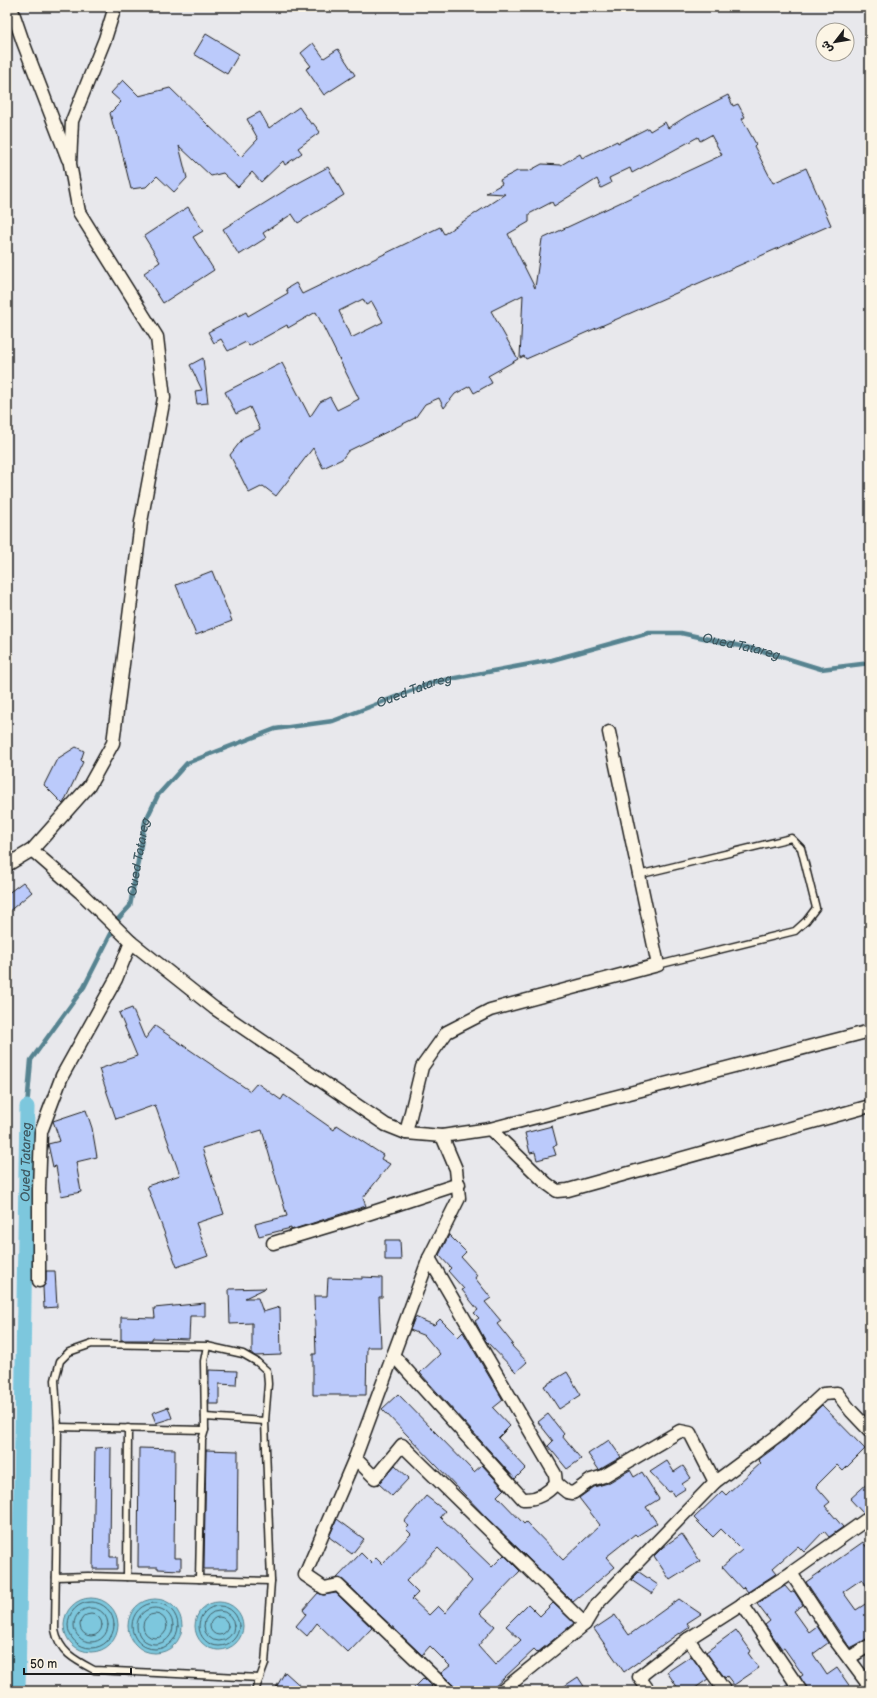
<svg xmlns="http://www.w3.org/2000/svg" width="877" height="1698" font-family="'Balsamiq Sans','Playpen Sans Arabic',sans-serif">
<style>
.water{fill:#7dc7dd;stroke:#568390}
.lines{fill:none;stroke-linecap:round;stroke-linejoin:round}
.shore{stroke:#436069;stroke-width:1}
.stream{stroke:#568390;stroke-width:4.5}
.canal{stroke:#7dc7dd;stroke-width:15}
.building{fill:#bbcafb;stroke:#1c1c1c;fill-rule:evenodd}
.service-casing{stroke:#1c1c1c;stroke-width:9}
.minor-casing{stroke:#1c1c1c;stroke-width:15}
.service{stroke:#fcf5e5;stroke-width:6}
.minor{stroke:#fcf5e5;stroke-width:12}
.labels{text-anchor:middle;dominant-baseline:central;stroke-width:4;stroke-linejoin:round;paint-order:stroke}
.water-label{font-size:13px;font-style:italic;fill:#3e5860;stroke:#fcf5e5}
</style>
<rect width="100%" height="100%" fill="#e8e8ec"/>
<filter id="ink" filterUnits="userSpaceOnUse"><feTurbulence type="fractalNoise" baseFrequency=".025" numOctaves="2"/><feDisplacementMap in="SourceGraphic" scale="8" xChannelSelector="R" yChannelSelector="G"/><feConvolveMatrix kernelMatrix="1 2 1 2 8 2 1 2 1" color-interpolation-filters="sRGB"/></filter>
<g filter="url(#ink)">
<g class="water">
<circle cx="91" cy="1625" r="27"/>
<circle cx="155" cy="1626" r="27"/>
<circle cx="219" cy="1626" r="24"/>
</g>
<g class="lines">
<g class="shore">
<circle cx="91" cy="1625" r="23"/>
<circle cx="155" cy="1626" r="23"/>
<circle cx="219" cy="1626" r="20"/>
<circle cx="91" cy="1625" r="17"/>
<circle cx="155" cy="1626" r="18"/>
<circle cx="219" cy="1626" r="15"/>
<circle cx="91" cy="1625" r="11"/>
<circle cx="155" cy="1626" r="12"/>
<circle cx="219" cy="1626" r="9"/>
</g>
<path class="stream" id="s1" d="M27,1107L31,1060L84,987L119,918L130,906L145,822L158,795L187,763L275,729L333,721L434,682L552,660L649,633H681L763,651L821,669L870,663"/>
<path class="canal" id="s2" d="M18,1691L27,1107"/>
</g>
<g class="building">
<polygon points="206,34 239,54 227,74 194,54"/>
<polygon points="313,43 324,58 338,49 355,75 324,95 306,69 311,66 301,53"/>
<polygon points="123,80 139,96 170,88 241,157 258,139 247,119 260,112 269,128 299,107 311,124 313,123 320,132 298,148 302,153 285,165 283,161 261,182 252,172 238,187 223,173 211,176 179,146 187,178 174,192 157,176 146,187 131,189 117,132 114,129 110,113 121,102 111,93"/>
<path d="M728,95L733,106L738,104L745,117L742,119L756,144L754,146L773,183L806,168L831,225L526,359L524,356L520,358L523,295L491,311L518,359L488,376L492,383L474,393L470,386L455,394L444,408L439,398L425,404L415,418L348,451L342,459L323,468L313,448L276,496L263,486L249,493L230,455L244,437L260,429L250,407L236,414L225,392L282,363L310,417L320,402L330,397L337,410L359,399L316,312L288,328L287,325L249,346L246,342L228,351L221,339L214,343L208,332L246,312L248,316L288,293L286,289L296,283L302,294L440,227L444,234L505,194L486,193L502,184L500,180L517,171H529L542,164L561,165L580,154L582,158L617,141L618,143L648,128L650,131L665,122L668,128L687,116ZM711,135L722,155L542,239L535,288L508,234L529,222V214L552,202L554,206L597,179L601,188L611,183L609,178L630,168L632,173L698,137L700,141ZM363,299L366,305L372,302L383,322L351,338L339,311Z"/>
<polygon points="328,167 344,195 298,223 292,214 263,233 266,238 239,255 223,229 289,188"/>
<polygon points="188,207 203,231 193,237 214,270 163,303 144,273 160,262 144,236"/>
<polygon points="203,358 208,403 197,404 195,391 202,390 190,365"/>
<polygon points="212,571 232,621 196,635 176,585"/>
<polygon points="76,747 84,751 81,760 83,762 63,804 44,785 57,759"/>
<polygon points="23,882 32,892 7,913 7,894"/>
<polygon points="132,1008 145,1039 155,1026 250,1091 257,1083 281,1100 284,1095 334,1130 337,1125 383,1155 381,1159 390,1164 363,1198 366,1206 291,1230 291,1228 259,1236 255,1224 287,1216 262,1130 202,1148 224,1214 196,1223 208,1256 177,1267 147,1186 180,1175 155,1105 116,1119 99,1069 137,1056 119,1013"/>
<polygon points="86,1110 92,1128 97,1157 76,1162 81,1192 61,1196 56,1166 53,1167 48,1144 60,1141 53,1121"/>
<polygon points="552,1126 557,1145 553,1146 556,1155 537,1160 535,1152 530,1153 525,1133"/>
<polygon points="449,1235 466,1252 461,1257 477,1275 475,1278 491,1298 485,1302 501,1321 497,1324 513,1344 511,1345 527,1362 516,1372 485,1340 475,1321 479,1318 474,1313 478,1310 462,1290 464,1289 448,1271 451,1268 439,1255"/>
<polygon points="385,1240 400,1240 401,1260 385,1260"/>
<polygon points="46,1271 55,1271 57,1307 44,1308 43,1287 46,1281"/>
<polygon points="362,1277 382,1278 382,1297 379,1297 381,1347 367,1347 366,1395 313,1395 313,1354 316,1354 314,1296 327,1296 328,1278 362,1279"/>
<polygon points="266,1288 245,1298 258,1298 263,1312 280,1307 281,1355 255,1356 252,1354 252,1323 230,1324 229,1289"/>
<polygon points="205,1303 205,1316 190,1316 189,1339 152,1338 152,1340 121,1340 121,1317 155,1318 154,1308"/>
<polygon points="415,1317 434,1325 440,1319 458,1337 463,1332 503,1400 493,1408 510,1426 498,1438 526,1468 515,1479 420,1373 440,1354 425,1336 410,1330"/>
<polygon points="209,1370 237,1371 236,1385 219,1384 219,1404 209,1404"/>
<polygon points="567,1372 581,1395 559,1409 544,1386"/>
<polygon points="398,1394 474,1472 482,1465 504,1489 497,1496 524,1524 526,1522 563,1560 600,1525 579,1498 594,1487 608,1483 630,1470 634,1477 642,1472 659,1499 646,1507 657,1523 637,1536 635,1534 606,1557 615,1567 573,1602 487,1518 382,1409"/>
<polygon points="822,1405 865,1449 843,1471 837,1465 816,1486 830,1502 825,1506 843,1527 829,1537 824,1531 804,1552 798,1546 773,1568 777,1573 748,1592 744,1587 742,1589 722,1567 742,1550 721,1529 713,1537 694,1518 722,1491 726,1495 729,1492 761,1463 758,1460 785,1440"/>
<polygon points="168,1407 172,1418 156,1423 152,1413"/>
<polygon points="548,1414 564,1434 562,1436 581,1459 567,1469 548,1446 553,1441 538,1422"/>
<polygon points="609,1440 621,1457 599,1470 588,1454"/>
<polygon points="111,1447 110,1557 117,1557 117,1569 93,1569 95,1448"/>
<polygon points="139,1448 175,1449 174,1558 181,1558 181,1570 158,1569 158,1567 138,1567"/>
<polygon points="206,1450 238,1451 237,1569 204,1569"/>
<polygon points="667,1461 674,1472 683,1466 691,1478 682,1484 685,1489 674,1496 671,1491 669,1492 650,1472"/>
<polygon points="395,1465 409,1478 392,1496 379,1484"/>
<polygon points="870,1481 870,1510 863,1513 850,1499"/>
<path d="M426,1496L445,1511L440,1517L492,1567L504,1555L520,1571L480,1613L495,1626L478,1646L495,1665L521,1640L506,1626L528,1604L540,1616L553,1603L574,1623L537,1653L534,1650L490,1691H456L454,1686L441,1673L450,1666L430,1646L422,1655L343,1580L337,1578L361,1553L371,1563L376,1558L382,1564L411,1534L406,1529L409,1526L404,1522ZM438,1548L472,1581L445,1613L438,1606L429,1615L412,1599L418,1593L406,1581Z"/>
<polygon points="337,1519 364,1539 352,1554 329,1537"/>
<polygon points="682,1534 700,1561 670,1580 654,1556 663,1547"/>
<polygon points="863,1542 870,1552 870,1591 862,1579 843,1592 856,1610 870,1601 870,1638 850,1648 806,1582"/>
<polygon points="639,1572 658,1585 652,1594 631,1580"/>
<polygon points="785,1586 791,1593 794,1591 803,1605 794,1611 809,1632 817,1626 828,1643 813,1654 827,1675 837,1668 853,1691 808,1691 800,1677 803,1675 784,1648 782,1649 765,1625 770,1621 757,1604"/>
<polygon points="318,1593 323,1595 336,1593 372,1628 348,1653 317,1623 307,1636 296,1626 306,1614 303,1610"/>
<polygon points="679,1599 701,1614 687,1623 690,1627 680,1634 679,1633 624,1672 594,1629 615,1615 629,1635"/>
<polygon points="736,1630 751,1651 748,1653 759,1668 734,1685 727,1676 725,1678 706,1652"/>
<polygon points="691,1656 708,1679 691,1691 680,1691 667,1672"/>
<polygon points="285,1672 306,1691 274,1691"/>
<polygon points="578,1677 587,1691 557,1691"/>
<polygon points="424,1678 432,1686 427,1691 411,1691"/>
<polygon points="787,1684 792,1691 775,1691"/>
</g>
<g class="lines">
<g class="service-casing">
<g id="service">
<polyline points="638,875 791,838 801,848 816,908 806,921 795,931 658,965"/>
<polyline points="205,1417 265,1421"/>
<polyline points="58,1427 205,1430"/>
<polyline points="56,1577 88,1576 271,1581"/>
<polyline points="127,1577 128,1428"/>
<polyline points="199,1579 202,1440 205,1430 204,1361 207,1346"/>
<path d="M255,1691L265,1664L271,1581L265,1421L268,1384L267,1371L257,1362L243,1354L207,1346L92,1344L69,1352L60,1361L55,1380L58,1427L55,1630C59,1652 75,1660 94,1670L260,1678"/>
</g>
</g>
<g class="minor-casing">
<g id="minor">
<polyline points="11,7 23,42 68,159"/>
<polyline points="32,850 80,892 131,942 214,1008 386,1125 406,1133 442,1136 490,1129 870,1031"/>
<polyline points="7,865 32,850 89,786 113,743 141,522 164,398 157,337 79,212 70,164 72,121 105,39 115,7"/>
<polyline points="490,1129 546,1183 557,1191 568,1190 870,1106"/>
<polyline points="406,1133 422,1067 447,1032 490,1010 658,965 609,732"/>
<polyline points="442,1136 456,1169 459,1198 429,1258 355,1458 375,1478 402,1445 585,1624"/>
<polyline points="273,1243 349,1220 459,1184"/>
<polyline points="39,1281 39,1189 41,1132 62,1076 116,979 131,942"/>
<path d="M393,1355L523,1499C536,1500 548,1493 556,1483L555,1474L429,1258"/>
<polyline points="355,1458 305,1575 324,1588 338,1585 449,1691"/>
<polyline points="556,1483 567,1492 573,1493 591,1480 604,1476 680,1431 690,1433 715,1482"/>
<polyline points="791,1573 835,1640 870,1687"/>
<polyline points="742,1604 801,1691"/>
<polyline points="688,1639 725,1691"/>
<polyline points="849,1658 870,1645"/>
<polyline points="502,1691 585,1624 597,1604 715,1482 781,1433 823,1394 837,1393 851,1411 870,1431"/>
<polyline points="649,1691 639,1677 688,1639 791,1573 870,1517"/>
</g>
</g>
<use href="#service" class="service"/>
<use href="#minor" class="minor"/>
</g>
</g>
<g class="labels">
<g class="water-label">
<text stroke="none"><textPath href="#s1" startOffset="965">Oued Tatareg</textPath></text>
<text stroke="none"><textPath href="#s1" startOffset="629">Oued Tatareg</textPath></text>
<text stroke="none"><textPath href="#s1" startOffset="281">Oued Tatareg</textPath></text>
<text stroke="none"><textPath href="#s2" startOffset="529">Oued Tatareg</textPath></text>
</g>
</g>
<rect width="877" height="1698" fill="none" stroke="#fcf5e5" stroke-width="24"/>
<rect x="12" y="12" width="853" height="1674" fill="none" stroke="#1c1c1c" stroke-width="1.5" filter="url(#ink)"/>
<g transform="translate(835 42) rotate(239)"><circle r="19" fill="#fcf5e5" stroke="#a29e95"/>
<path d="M0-3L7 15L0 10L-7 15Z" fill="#1c1c1c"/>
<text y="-6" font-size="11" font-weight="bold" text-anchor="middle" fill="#1c1c1c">ش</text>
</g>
<path d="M24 1668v6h107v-6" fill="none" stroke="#1c1c1c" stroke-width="2"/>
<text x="30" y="1668" font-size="12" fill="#1c1c1c" stroke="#fcf5e5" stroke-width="3" paint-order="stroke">50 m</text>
</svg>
